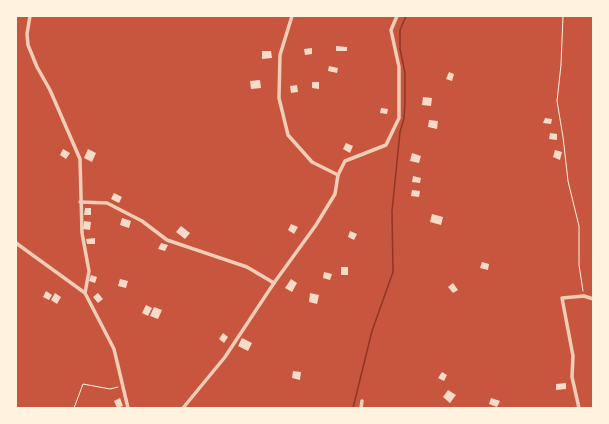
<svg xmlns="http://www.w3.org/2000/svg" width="609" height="424" font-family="Mulish,sans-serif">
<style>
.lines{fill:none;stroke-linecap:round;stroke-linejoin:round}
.stream{stroke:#8f3625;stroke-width:1.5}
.building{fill:#f7dbc8}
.path{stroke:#fff3e0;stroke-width:1}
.minor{stroke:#f1ccb7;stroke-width:3.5}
</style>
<rect width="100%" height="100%" fill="#c8553d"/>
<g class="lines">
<polyline class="stream" points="353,408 372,331 393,272 392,211 400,132 404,118 405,102 405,73 400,49 400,30 406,16"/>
</g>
<g class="building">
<polygon points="336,46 347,47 347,51 336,51"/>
<polygon points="312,48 312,54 305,55 304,49"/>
<polygon points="262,51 271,51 272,58 262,59"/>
<polygon points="329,66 338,68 337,73 328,71"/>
<polygon points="449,72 454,74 452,81 446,79"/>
<polygon points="260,80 261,88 251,89 250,81"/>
<polygon points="312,82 319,82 319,89 312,88"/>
<polygon points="297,85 298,92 291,93 290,86"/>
<polygon points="423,97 432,98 431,106 422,105"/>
<polygon points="381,108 388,109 387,114 380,113"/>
<polygon points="545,118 552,119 551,124 543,123"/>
<polygon points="429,120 438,121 437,129 428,127"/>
<polygon points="550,133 557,134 557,140 549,139"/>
<polygon points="346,143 353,146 350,153 343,149"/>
<polygon points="63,149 70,153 66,159 60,155"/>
<polygon points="88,149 96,153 92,162 84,158"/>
<polygon points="555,150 562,152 560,160 553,157"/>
<polygon points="412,153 421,156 419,163 410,161"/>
<polygon points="413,176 421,178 420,183 412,182"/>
<polygon points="412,190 420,191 419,197 411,196"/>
<polygon points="114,193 122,197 119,203 111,199"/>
<polygon points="85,208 91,208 91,215 84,215"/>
<polygon points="432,214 443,217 441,225 430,222"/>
<polygon points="122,218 131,221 129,228 120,225"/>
<polygon points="84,221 91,222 90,230 83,229"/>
<polygon points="291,224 298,227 294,234 288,230"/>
<polygon points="181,226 190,233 185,239 176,232"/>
<polygon points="350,231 357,234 354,240 348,237"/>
<polygon points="95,238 95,244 87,244 86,239"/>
<polygon points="161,243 168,245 165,251 158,249"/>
<polygon points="482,262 489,264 488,270 480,268"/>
<rect x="341" y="267" width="7" height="8"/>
<polygon points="324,272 332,274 330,280 323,278"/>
<polygon points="91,275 97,277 95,283 89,281"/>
<polygon points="120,279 128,281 126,288 118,286"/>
<polygon points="291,279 297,283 292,292 285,288"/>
<polygon points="453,283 458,290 453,293 448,287"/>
<polygon points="46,291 52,295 49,300 43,297"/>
<polygon points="55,293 61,297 57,304 51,300"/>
<polygon points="98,293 103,299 98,303 93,297"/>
<polygon points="310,293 319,295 317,304 309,302"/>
<polygon points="146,305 152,308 148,316 142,313"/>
<polygon points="154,307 162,310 158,319 150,316"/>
<polygon points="223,333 228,337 224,343 219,339"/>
<polygon points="242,338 252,343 248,351 238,346"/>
<polygon points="293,371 301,372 300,380 292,378"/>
<polygon points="442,372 447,375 444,381 438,378"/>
<polygon points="566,383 566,389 556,390 556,384"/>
<polygon points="448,390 456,395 450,403 443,397"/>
<polygon points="120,398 123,406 117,408 114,401"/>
<polygon points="491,398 500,401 497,407 489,404"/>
</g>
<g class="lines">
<g class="path">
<polyline points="563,16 561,65 557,101 563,137 568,181 579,226 579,265 583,291"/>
<polyline points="74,408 83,384 110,389 118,387"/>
</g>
<g class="minor">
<polyline points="30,16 27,34 28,45 37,67 50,90 80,159 82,233 89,271 85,293"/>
<polyline points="292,16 280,55 279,98 288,135 312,162 338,175"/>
<polyline points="80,202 107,203 142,221 167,240 247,267 274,283"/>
<polyline points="16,243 85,293 114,349 128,408"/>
<polyline points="183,408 225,357 274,283 316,225 335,194 338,175 345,161 386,145 399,118 399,67 391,30 397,16"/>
<polyline points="361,408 362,401"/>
<polyline points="579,408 572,377 573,356 562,298 584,296 593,299"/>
</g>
</g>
<rect width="609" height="424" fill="none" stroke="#fff3e0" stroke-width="34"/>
</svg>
